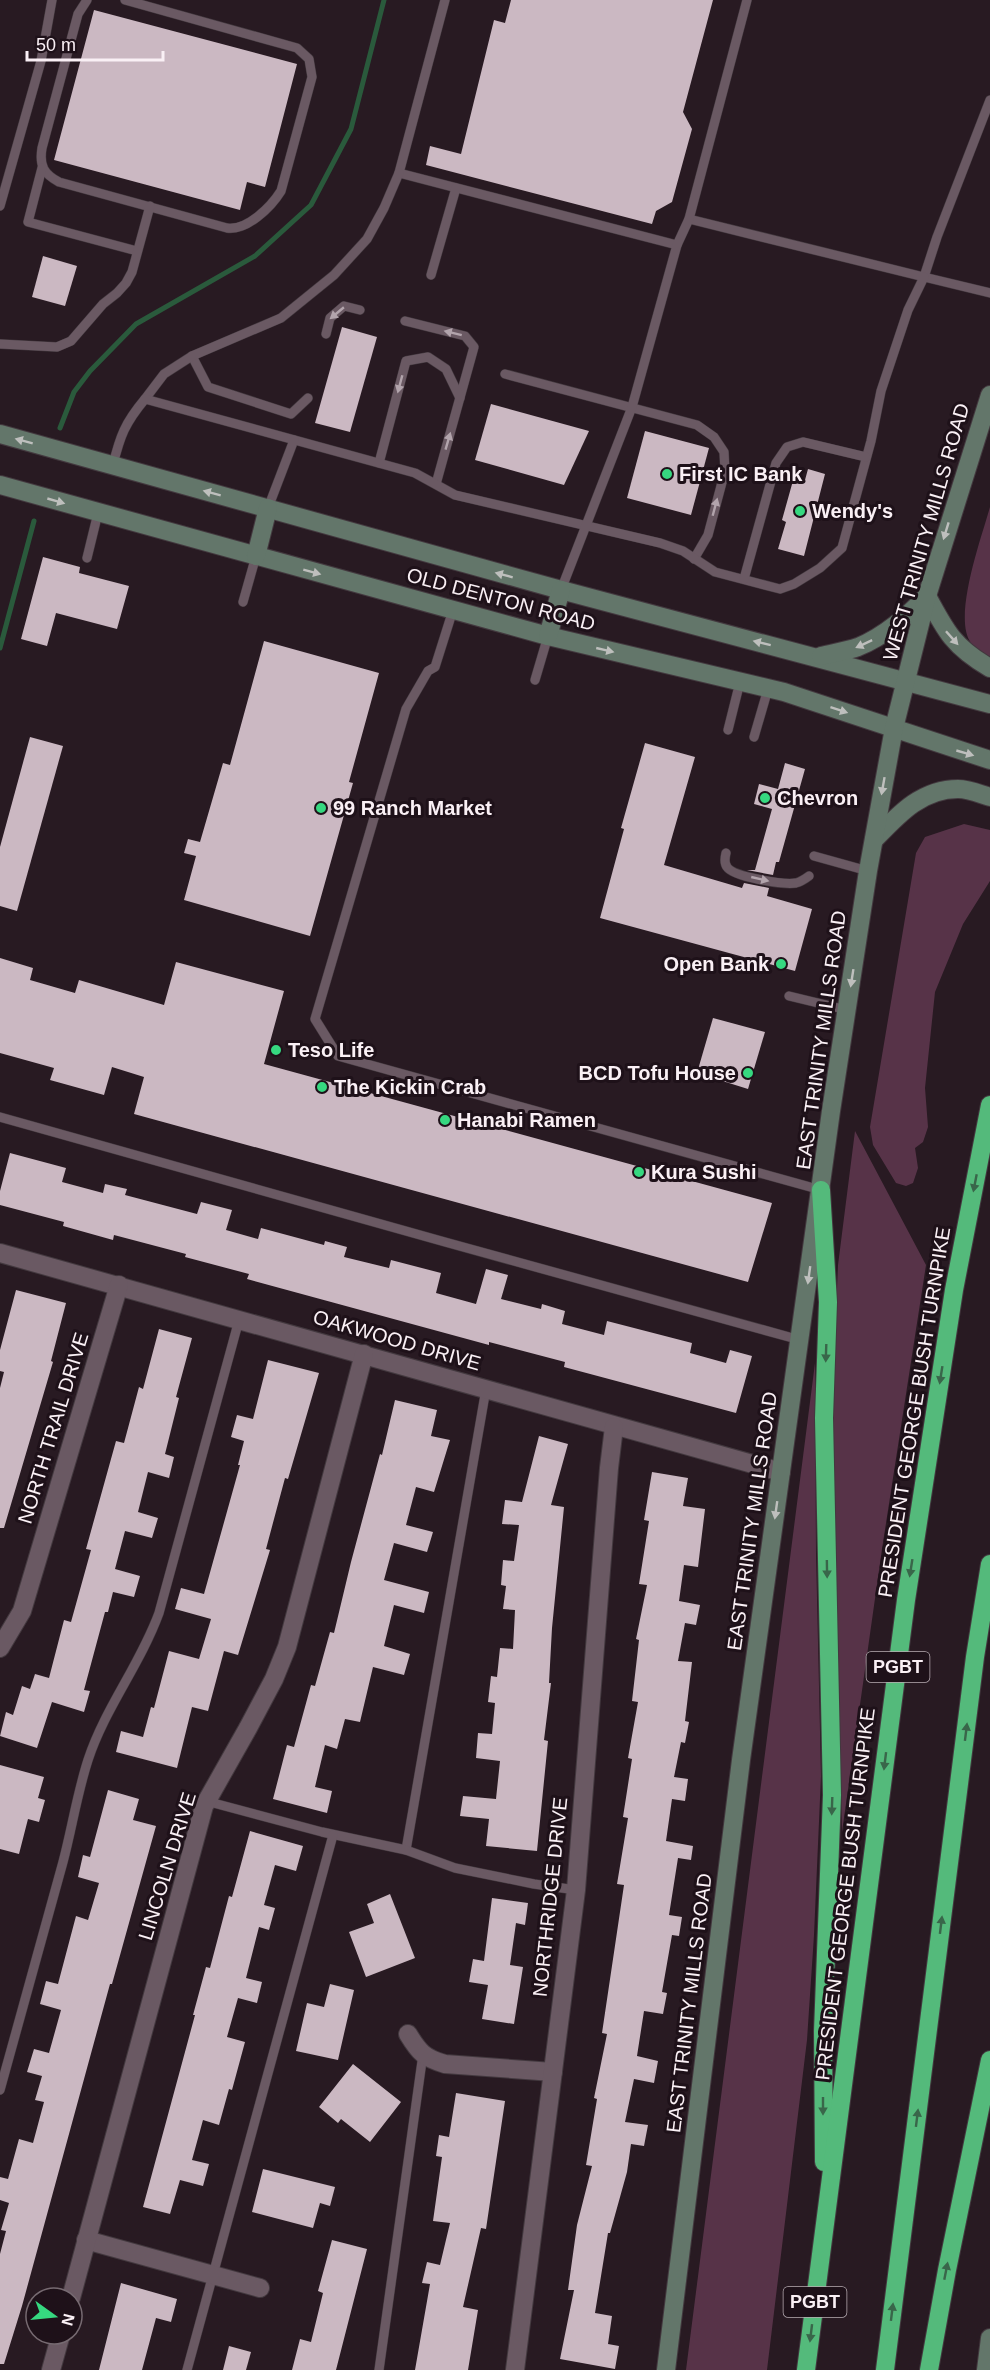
<svg xmlns="http://www.w3.org/2000/svg" width="990" height="2370" font-family="Helvetica,sans-serif">
<style>
.green{fill:#573348}
.lines{fill:none;stroke-linecap:round;stroke-linejoin:round}
.stream{stroke:#2a5a3c;stroke-width:5}
.building{fill:#cbb8c2}
.service-casing{stroke:#43393f;stroke-width:10}
.minor-casing{stroke:#43393f;stroke-width:20}
.secondary-casing{stroke:#43393f;stroke-width:20}
.motorway-casing{stroke:#43393f;stroke-width:20}
.service{stroke:#6a5963;stroke-width:9}
.minor{stroke:#6a5963;stroke-width:18}
.secondary{stroke:#63766a;stroke-width:18}
.motorway{stroke:#54ba7b;stroke-width:18}
.oneway{fill:#b2a4ac}
.oneway2{fill:#bebfbd}
.oneway3{fill:#39664a}
.poi-dot{fill:#36d880;stroke:#1e1119;stroke-width:2}
.labels{text-anchor:middle;dominant-baseline:central;stroke-width:6;stroke-linejoin:round;paint-order:stroke}
.shield{fill:#1e1119;stroke:#b8adb3;stroke-width:1.5}
.shield-label{font-size:18px;font-weight:bold;fill:#faf0f5}
.poi-label{font-size:20px;font-weight:bold;fill:#faf0f5;stroke:#1e1119;text-anchor:start}
.street-label{font-size:20px;fill:#faf0f5;stroke:#1e1119}
</style>
<rect width="100%" height="100%" fill="#281a22"/>
<g class="green">
<path d="M990,507V657C984,653 976,648 971,643C952,618 982,536 990,507Z"/>
<polygon points="964,824 990,830 990,881 963,924 935,992 925,1088 928,1127 923,1142 915,1148 918,1168 913,1183 906,1186 896,1183 873,1145 870,1127 916,853 925,837"/>
<polygon points="855,1131 926,1265 882,1549 842,1832 832,1407 838,1265"/>
<polygon points="815,1363 816,1553 821,1776 814,1935 807,2040 767,2370 686,2370"/>
</g>
<g class="lines">
<g class="stream">
<polyline points="60,428 74,392 90,371 136,324 255,256 311,205 351,129 384,0"/>
<polyline points="0,648 34,521"/>
</g>
</g>
<g class="building">
<polygon points="511,0 713,0 683,112 692,129 672,202 656,211 652,224 426,165 430,146 461,154 494,20 505,23"/>
<polygon points="94,10 297,64 265,187 247,182 240,210 54,160"/>
<polygon points="43,256 77,266 65,306 32,297"/>
<polygon points="342,327 377,337 350,432 315,423"/>
<polygon points="491,404 589,431 564,485 475,460"/>
<polygon points="645,431 709,448 691,515 627,498"/>
<polygon points="808,469 825,474 804,556 778,549 786,522 782,520 794,477 805,480"/>
<polygon points="43,557 80,567 79,573 129,586 117,629 56,613 47,646 21,639"/>
<polygon points="264,641 379,673 349,782 353,783 310,936 184,900 196,856 184,853 188,839 200,842 223,763 230,765"/>
<polygon points="30,737 63,746 17,911 0,906 0,847"/>
<polygon points="645,743 695,757 664,865 742,888 744,883 769,888 767,896 812,909 795,971 600,918 624,829 621,828"/>
<polygon points="785,763 805,769 779,862 776,862 773,875 747,870 755,870 772,809 754,804 759,784 778,789"/>
<polygon points="0,958 33,968 30,980 75,993 79,980 164,1005 176,962 284,991 264,1064 772,1203 748,1282 134,1114 144,1077 112,1067 104,1095 50,1080 54,1068 0,1053"/>
<polygon points="713,1018 765,1032 748,1089 697,1073"/>
<polygon points="10,1153 66,1168 62,1182 103,1193 105,1184 127,1189 125,1195 197,1214 201,1202 232,1210 226,1230 258,1239 261,1228 324,1245 325,1241 347,1247 344,1257 389,1268 391,1260 441,1273 436,1293 476,1304 486,1269 508,1275 501,1299 541,1309 542,1304 565,1311 562,1324 604,1335 607,1321 692,1343 690,1353 726,1363 730,1350 752,1356 736,1413 564,1367 565,1362 489,1342 489,1345 247,1279 249,1274 185,1257 186,1254 114,1235 113,1240 63,1226 64,1222 0,1205 0,1191"/>
<polygon points="16,1290 66,1303 51,1361 53,1362 4,1528 0,1528 0,1388 4,1372 0,1371 0,1350"/>
<polygon points="159,1329 192,1338 176,1397 179,1398 165,1454 174,1457 169,1478 148,1472 138,1512 158,1518 152,1538 125,1531 115,1569 140,1576 134,1597 113,1592 108,1612 105,1612 84,1690 90,1691 84,1712 52,1702 37,1748 0,1736 6,1712 13,1715 22,1686 30,1689 35,1674 49,1678 64,1620 71,1622 91,1550 86,1549 116,1441 124,1443 139,1387 143,1389"/>
<polygon points="268,1360 319,1373 288,1479 285,1478 266,1549 270,1550 238,1655 224,1651 208,1711 192,1707 177,1768 116,1752 121,1731 143,1737 151,1707 154,1708 169,1651 199,1659 211,1619 175,1609 181,1588 204,1594 240,1465 238,1465 244,1441 231,1437 237,1415 253,1419"/>
<polygon points="395,1400 437,1410 431,1436 450,1440 434,1492 416,1487 406,1525 433,1532 427,1552 394,1543 384,1580 429,1592 424,1613 394,1605 384,1646 410,1654 404,1675 373,1667 360,1722 345,1719 337,1749 325,1745 315,1787 332,1791 327,1813 273,1799 287,1745 294,1747 311,1685 315,1686 330,1632 334,1633 351,1562 380,1454 382,1455"/>
<polygon points="539,1436 568,1444 551,1505 564,1507 552,1628 549,1683 551,1683 544,1740 548,1741 537,1851 486,1846 489,1819 460,1816 463,1796 496,1799 500,1761 476,1758 478,1733 492,1734 495,1703 488,1702 491,1676 497,1677 500,1648 513,1649 515,1610 503,1609 506,1586 501,1585 503,1560 514,1561 519,1525 502,1524 505,1500 522,1502"/>
<polygon points="652,1472 688,1478 683,1506 705,1509 698,1567 684,1565 679,1601 700,1605 696,1625 685,1623 678,1661 692,1662 685,1721 689,1722 685,1743 681,1742 674,1777 688,1779 685,1801 672,1799 666,1841 693,1846 691,1860 678,1858 669,1915 682,1917 679,1936 672,1935 662,1992 667,1993 663,2014 644,2011 637,2056 658,2061 654,2083 634,2079 625,2122 648,2125 644,2146 631,2144 627,2172 610,2233 608,2233 595,2313 612,2316 608,2344 619,2346 615,2369 560,2359 574,2290 568,2290 577,2225 592,2166 586,2165 597,2099 594,2098 607,2034 602,2033 624,1885 617,1884 628,1818 623,1817 632,1759 628,1758 638,1702 632,1701 639,1640 636,1639 647,1585 639,1584 649,1521 644,1520"/>
<polygon points="0,1765 44,1777 38,1798 45,1800 39,1822 28,1819 19,1854 0,1849"/>
<polygon points="108,1790 139,1799 133,1820 156,1826 112,1984 110,1984 22,2306 4,2364 0,2364 0,2254 6,2231 1,2230 9,2203 0,2200 0,2177 8,2179 19,2139 33,2143 44,2102 35,2100 42,2076 27,2072 34,2049 49,2053 61,2010 40,2004 46,1981 58,1984 76,1916 88,1920 99,1883 78,1877 83,1855 90,1857"/>
<polygon points="250,1831 303,1846 296,1871 275,1865 264,1905 275,1908 269,1930 259,1927 246,1978 262,1982 257,2003 238,1998 227,2037 245,2042 232,2090 229,2089 219,2125 203,2120 192,2160 209,2164 203,2186 180,2180 170,2214 143,2207 195,2015 193,2015 206,1967 210,1968 229,1896 232,1897"/>
<polygon points="390,1894 415,1958 366,1977 349,1932 374,1923 367,1904"/>
<polygon points="492,1898 528,1903 525,1925 516,1923 510,1965 523,1967 514,2024 482,2019 488,1985 469,1982 473,1959 484,1961"/>
<polygon points="330,1984 354,1990 338,2060 296,2051 307,2003 324,2007"/>
<polygon points="353,2064 401,2102 370,2142 341,2119 338,2123 319,2107"/>
<polygon points="456,2093 505,2101 486,2229 481,2228 463,2307 478,2310 468,2370 415,2370 430,2284 422,2283 427,2262 440,2265 450,2223 433,2221 442,2157 436,2156 439,2135 449,2137"/>
<polygon points="263,2169 335,2187 330,2206 320,2203 313,2228 252,2212"/>
<polygon points="332,2240 367,2249 336,2370 292,2370 300,2339 311,2342 323,2293 318,2291"/>
<polygon points="121,2283 177,2299 171,2322 156,2318 142,2370 99,2370"/>
<polygon points="229,2346 251,2352 246,2370 223,2370"/>
</g>
<g class="lines">
<g class="service-casing">
<g id="service">
<path d="M87,0L78,14L42,148C39,166 44,174 59,182L227,228C247,231 271,207 281,191L312,77L309,59L297,48L125,0"/>
<polyline points="445,0 399,173 677,245"/>
<polyline points="990,100 937,237 924,277 990,293"/>
<polyline points="42,168 28,222 137,251"/>
<polyline points="0,206 41,61 52,0"/>
<polyline points="431,275 456,188"/>
<polyline points="405,321 465,336 474,347 436,484"/>
<polyline points="326,334 330,318 344,306 360,310"/>
<polyline points="0,344 57,347 71,341 103,304 117,293 126,283 132,272 150,206"/>
<polyline points="192,356 208,387 291,414 308,398"/>
<polyline points="505,374 697,425 714,437 724,452 725,471 708,535 694,559"/>
<polyline points="145,399 164,374 192,356 281,318 334,275 367,239 384,208 399,173"/>
<polyline points="379,463 406,361 428,357 446,369 460,398"/>
<path d="M113,465C120,436 125,423 145,399L415,473L455,495L660,543L683,551L715,572L780,589L794,584L820,568L842,548L871,441L881,391L908,310L924,277L689,219"/>
<polyline points="268,508 294,440"/>
<polyline points="87,558 98,513"/>
<polyline points="744,579 776,463 787,447 803,442 866,457"/>
<polyline points="561,590 632,407 677,245 689,219 747,0"/>
<polyline points="243,602 256,556"/>
<polyline points="453,610 435,667 428,671 406,709 315,1019 338,1056 821,1190"/>
<polyline points="535,680 548,636"/>
<polyline points="728,730 740,682"/>
<polyline points="754,737 768,689"/>
<path d="M726,853C725,857 724,863 727,867C733,877 784,885 796,883C800,882 805,879 809,876"/>
<polyline points="814,856 868,871"/>
<polyline points="789,996 847,1010"/>
<polyline points="0,1117 445,1242 800,1340"/>
<polyline points="486,1389 406,1850 455,1868 534,1884 576,1890"/>
<polyline points="206,1801 322,1832 406,1850"/>
<path d="M0,2090C21,2014 42,1938 63,1862C72,1828 77,1794 88,1760C105,1708 140,1665 159,1613L239,1320"/>
<polyline points="187,2370 333,1835"/>
<polyline points="379,2370 423,2054"/>
</g>
</g>
<g class="minor-casing">
<g id="minor">
<polyline points="0,1253 781,1472"/>
<polyline points="0,1648 22,1611 119,1285"/>
<path d="M408,2034C419,2052 424,2058 445,2064L553,2072"/>
<polyline points="86,2240 260,2288"/>
<polyline points="71,2298 204,1806 248,1728 274,1679 287,1647 364,1354"/>
<polyline points="51,2370 61,2334"/>
<polyline points="515,2370 576,1890 609,1468 614,1427"/>
</g>
</g>
<g class="secondary-casing">
<g id="secondary">
<polyline points="0,434 561,590 990,704"/>
<polyline points="0,485 548,636 784,692 990,760"/>
<polyline points="256,556 268,508"/>
<path d="M927,596C946,632 954,647 990,668"/>
<polyline points="548,636 561,590"/>
<path d="M821,656C833,653 847,651 858,647C885,636 907,616 927,596"/>
<path d="M874,840C898,815 921,789 958,789C969,789 980,794 990,797"/>
<polyline points="666,2370 741,1760 831,1111 868,871 894,728 927,596 990,395"/>
<polyline points="986,2370 990,2338"/>
</g>
</g>
<g class="motorway-casing">
<g id="motorway">
<polyline points="821,1190 828,1302 824,1418 832,1795 823,2031 824,2162"/>
<polyline points="806,2370 906,1600 954,1290 990,1105"/>
<polyline points="885,2370 975,1657 990,1564"/>
<polyline points="929,2370 947,2270 990,2060"/>
</g>
</g>
<use href="#service" class="service"/>
<use href="#minor" class="minor"/>
<use href="#secondary" class="secondary"/>
<use href="#motorway" class="motorway"/>
</g>
<defs><path id="oneway-solid" d="M-6-.8H1V-3.2L6.5 0L1 3.2V.8H-6Z" transform="scale(1.5)"/></defs>
<g class="oneway">
<use href="#oneway-solid" transform="translate(337 313) rotate(140)"/>
<use href="#oneway-solid" transform="translate(453 333) rotate(-166)"/>
<use href="#oneway-solid" transform="translate(400 384) rotate(105)"/>
<use href="#oneway-solid" transform="translate(448 441) rotate(-74)"/>
<use href="#oneway-solid" transform="translate(715 507) rotate(-75)"/>
<use href="#oneway-solid" transform="translate(760 879) rotate(13)"/>
</g>
<g class="oneway2">
<use href="#oneway-solid" transform="translate(24 441) rotate(-165)"/>
<use href="#oneway-solid" transform="translate(212 493) rotate(-165)"/>
<use href="#oneway-solid" transform="translate(56 501) rotate(16)"/>
<use href="#oneway-solid" transform="translate(946 531) rotate(107)"/>
<use href="#oneway-solid" transform="translate(312 572) rotate(15)"/>
<use href="#oneway-solid" transform="translate(504 575) rotate(-165)"/>
<use href="#oneway-solid" transform="translate(952 638) rotate(48)"/>
<use href="#oneway-solid" transform="translate(762 643) rotate(-166)"/>
<use href="#oneway-solid" transform="translate(864 644) rotate(155)"/>
<use href="#oneway-solid" transform="translate(605 650) rotate(13)"/>
<use href="#oneway-solid" transform="translate(839 710) rotate(18)"/>
<use href="#oneway-solid" transform="translate(965 753) rotate(16)"/>
<use href="#oneway-solid" transform="translate(883 786) rotate(100)"/>
<use href="#oneway-solid" transform="translate(852 978) rotate(99)"/>
<use href="#oneway-solid" transform="translate(809 1275) rotate(98)"/>
<use href="#oneway-solid" transform="translate(776 1510) rotate(98)"/>
</g>
<g class="oneway3">
<use href="#oneway-solid" transform="translate(975 1183) rotate(101)"/>
<use href="#oneway-solid" transform="translate(826 1353) rotate(92)"/>
<use href="#oneway-solid" transform="translate(941 1375) rotate(99)"/>
<use href="#oneway-solid" transform="translate(911 1568) rotate(99)"/>
<use href="#oneway-solid" transform="translate(827 1569) rotate(89)"/>
<use href="#oneway-solid" transform="translate(966 1732) rotate(-83)"/>
<use href="#oneway-solid" transform="translate(885 1761) rotate(97)"/>
<use href="#oneway-solid" transform="translate(832 1806) rotate(92)"/>
<use href="#oneway-solid" transform="translate(941 1925) rotate(-83)"/>
<use href="#oneway-solid" transform="translate(823 2106) rotate(90)"/>
<use href="#oneway-solid" transform="translate(917 2118) rotate(-83)"/>
<use href="#oneway-solid" transform="translate(946 2271) rotate(-79)"/>
<use href="#oneway-solid" transform="translate(892 2312) rotate(-83)"/>
<use href="#oneway-solid" transform="translate(811 2333) rotate(97)"/>
</g>
<g class="poi-dot">
<circle cx="667" cy="474" r="6"/>
<circle cx="800" cy="511" r="6"/>
<circle cx="765" cy="798" r="6"/>
<circle cx="321" cy="808" r="6"/>
<circle cx="781" cy="964" r="6"/>
<circle cx="276" cy="1050" r="6"/>
<circle cx="748" cy="1073" r="6"/>
<circle cx="322" cy="1087" r="6"/>
<circle cx="445" cy="1120" r="6"/>
<circle cx="639" cy="1172" r="6"/>
</g>
<g class="labels">
<g class="shield">
<rect x="866.5" y="1652" width="63" height="30" rx="4.5"/>
<rect x="783.5" y="2287" width="63" height="30" rx="4.5"/>
</g>
<g class="shield-label">
<text x="898" y="1667">PGBT</text>
<text x="815" y="2302">PGBT</text>
</g>
<g class="poi-label">
<text x="679" y="474">First IC Bank</text>
<text x="812" y="511">Wendy's</text>
<text x="777" y="798">Chevron</text>
<text x="333" y="808">99 Ranch Market</text>
<text x="769" y="964" text-anchor="end">Open Bank</text>
<text x="288" y="1050">Teso Life</text>
<text x="736" y="1073" text-anchor="end">BCD Tofu House</text>
<text x="334" y="1087">The Kickin Crab</text>
<text x="457" y="1120">Hanabi Ramen</text>
<text x="651" y="1172">Kura Sushi</text>
</g>
<g class="street-label">
<text transform="translate(926 532) rotate(-74)">WEST TRINITY MILLS ROAD</text>
<text transform="translate(501 599) rotate(15)">OLD DENTON ROAD</text>
<text transform="translate(821 1040) rotate(-82)">EAST TRINITY MILLS ROAD</text>
<text transform="translate(397 1340) rotate(16)">OAKWOOD DRIVE</text>
<text transform="translate(914 1412) rotate(-81)">PRESIDENT GEORGE BUSH TURNPIKE</text>
<text transform="translate(53 1428) rotate(-73)">NORTH TRAIL DRIVE</text>
<text transform="translate(752 1521) rotate(-82)">EAST TRINITY MILLS ROAD</text>
<text transform="translate(167 1866) rotate(-73)">LINCOLN DRIVE</text>
<text transform="translate(845 1894) rotate(-83)">PRESIDENT GEORGE BUSH TURNPIKE</text>
<text transform="translate(550 1897) rotate(-84)">NORTHRIDGE DRIVE</text>
<text transform="translate(689 2003) rotate(-83)">EAST TRINITY MILLS ROAD</text>
</g>
</g>
<g transform="translate(54 2316) rotate(105)"><circle r="28" fill="#1e1119" stroke="#766a71" stroke-width="1.5"/>
<path d="M0-4.5L10 22L0 15L-10 22Z" fill="#36d880"/>
<text y="-9" font-size="16" font-weight="bold" text-anchor="middle" fill="#faf0f5">N</text>
</g>
<path d="M27 51v9h136v-9" fill="none" stroke="#faf0f5" stroke-width="3"/>
<text x="36" y="51" font-size="18" fill="#faf0f5" stroke="#1e1119" stroke-width="4.5" paint-order="stroke">50 m</text>
</svg>
